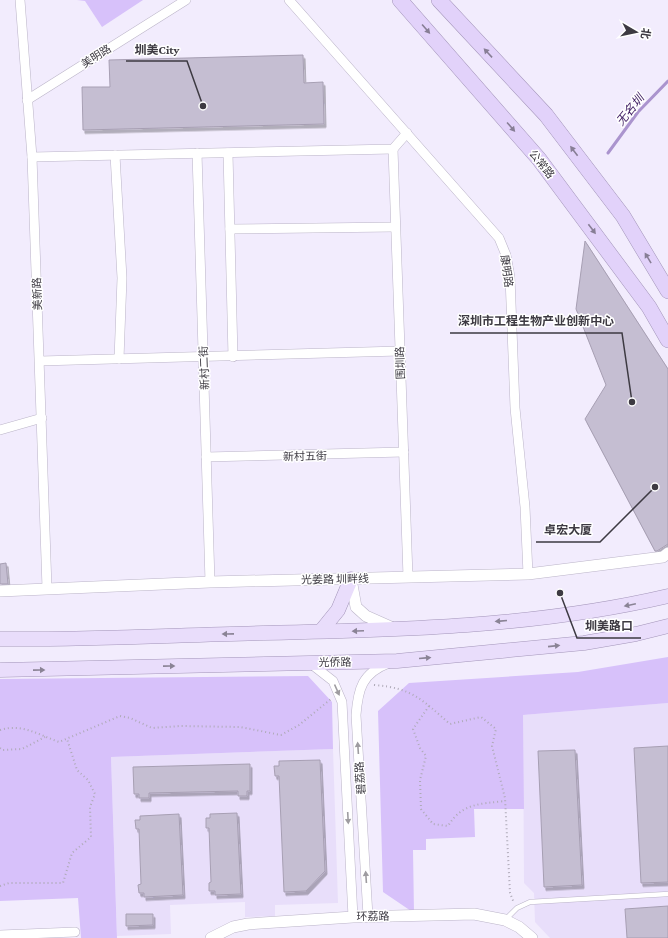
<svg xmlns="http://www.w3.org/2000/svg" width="668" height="938" font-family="'Crimson Pro','Noto Sans SC',serif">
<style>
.built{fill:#e8defa}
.green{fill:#d7c1fa}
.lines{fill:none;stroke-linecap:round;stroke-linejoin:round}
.stream{stroke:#ab94ce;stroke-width:3}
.building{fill:#c5bed2;stroke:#a79fb3;filter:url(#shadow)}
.service-casing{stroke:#bbb4c8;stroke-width:5.5}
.minor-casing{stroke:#bbb4c8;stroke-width:10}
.tertiary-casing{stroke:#bbb4c8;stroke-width:12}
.primary-casing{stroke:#a395b9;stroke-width:15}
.trunk-casing{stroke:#a395b9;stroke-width:16}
.path{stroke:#afaab8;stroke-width:2;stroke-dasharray:1 3;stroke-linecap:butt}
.service{stroke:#fff;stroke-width:4.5}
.minor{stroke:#fff;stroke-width:9}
.tertiary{stroke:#fff;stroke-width:11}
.primary{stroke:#e9ddfb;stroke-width:14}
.trunk{stroke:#e2d2fa;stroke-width:15}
.oneway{fill:#877e95}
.oneway2{fill:#8a8395}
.oneway3{fill:#9e9ca0}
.labels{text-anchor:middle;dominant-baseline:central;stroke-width:3;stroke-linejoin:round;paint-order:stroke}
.street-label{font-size:11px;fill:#3d3a42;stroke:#fff}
.water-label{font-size:12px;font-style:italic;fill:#401e64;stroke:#fff}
.leader{fill:none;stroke:#3d3a42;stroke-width:1.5}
.callout-dot{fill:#3d3a42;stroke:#fff;stroke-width:1.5}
.callout-label{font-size:12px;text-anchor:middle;font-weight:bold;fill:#3d3a42;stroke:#fff;stroke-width:3;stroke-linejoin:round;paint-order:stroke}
</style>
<defs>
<filter id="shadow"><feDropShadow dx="2" dy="3.5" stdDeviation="0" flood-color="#0004"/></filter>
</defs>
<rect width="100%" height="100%" fill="#f2ecfd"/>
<g class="built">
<polygon points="668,703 668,938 550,938 535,922 534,893 524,883 523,715"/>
<polygon points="333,749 338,903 275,905 275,916 245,917 245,902 170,905 171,934 117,936 111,757"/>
</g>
<g class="green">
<polygon points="77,0 143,0 102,27 85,1"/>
<polygon points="668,657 668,703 523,715 524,809 474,809 475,837 426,839 426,850 413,850 414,913 383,892 378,711 409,683 578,672"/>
<polygon points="308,676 332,702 333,749 111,757 117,938 81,938 78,898 0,901 0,679"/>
</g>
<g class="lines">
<polyline class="stream" points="608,153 638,112 668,81"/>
</g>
<g class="building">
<polygon points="303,55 304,83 323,82 324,124 83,130 82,87 110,87 109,60"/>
<polygon points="585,241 668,369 668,544 657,551 655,551 585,419 606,385 576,309"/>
<polygon points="6,563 8,584 0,584 0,564"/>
<polygon points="668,746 668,882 641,883 634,748"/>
<polygon points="575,750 582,885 544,887 538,751"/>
<polygon points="320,760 325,871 306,891 284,892 279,776 275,776 274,766 279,766 279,761"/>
<polygon points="250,764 250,791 247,791 247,796 238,796 238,791 149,793 149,798 139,798 139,794 134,794 133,767"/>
<polygon points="237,813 241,894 215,895 215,891 209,891 209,883 211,882 209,828 206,828 206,818 210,818 210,814"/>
<polygon points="179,814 183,895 144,897 144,893 139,893 138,885 141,884 139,829 136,829 135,820 140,820 140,816"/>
<polygon points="668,906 668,938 627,938 625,909"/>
<polygon points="126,914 153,914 153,925 126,926"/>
</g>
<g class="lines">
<g class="service-casing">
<polyline id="service" points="505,920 517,908 530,902 668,894"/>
</g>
<g class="minor-casing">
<g id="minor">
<polyline points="20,0 32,157 47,588"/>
<polyline points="289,0 499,238 506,255 510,277 515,408 525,507 528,574"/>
<polyline points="27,100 186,0"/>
<polyline points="393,149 408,577"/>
<polyline points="197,153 210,582"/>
<polyline points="228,153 233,357"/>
<polyline points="115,155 122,278 119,359"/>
<polyline points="32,157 393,149 407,133"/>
<polyline points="230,229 395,227"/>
<polyline points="40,361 400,351"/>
<polyline points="0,430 42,418"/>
<polyline points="206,457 404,452"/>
<polyline points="310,663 333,681 342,702 353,917"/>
<path d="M368,916L356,715C358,689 362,673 389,663"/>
<polyline points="0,935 75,932"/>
</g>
</g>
<g class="tertiary-casing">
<g id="tertiary">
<polyline points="351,579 356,607 366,616 393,628"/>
<polyline points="0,591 210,582 528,574 663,557 668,553"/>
<polyline points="211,938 233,927 248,924 353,917 474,914 505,920 519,927 532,938"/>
</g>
</g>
<g class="primary-casing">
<g id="primary">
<polyline points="321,631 338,610 351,579"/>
<path d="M0,639C87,640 175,635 263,633C398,630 536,627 668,596"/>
<polyline points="0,670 397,661 584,643 636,634 668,626"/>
</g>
</g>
<g class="trunk-casing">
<g id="trunk">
<polyline points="400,0 539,159 649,307 668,340"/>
<polyline points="439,0 546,115 623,216 668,291"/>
</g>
</g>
<g class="path">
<path d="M374,685C413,688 422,700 450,724L481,717L496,729L492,746L505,798L510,893L514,903"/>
<path d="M429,706L413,729L420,748L426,756L420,780L421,809L433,824L448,826C462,803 480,804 505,801"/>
<path d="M0,730C22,723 39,735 59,742L120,716L130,718L152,728L180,726L240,727L281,735L299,725L331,699"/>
<polyline points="0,748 2,750 22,749 45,737"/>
<polyline points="0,886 9,883 63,883 72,853 91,837 90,807 95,794 88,780 77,770 67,739"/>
</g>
<use href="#service" class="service"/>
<use href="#minor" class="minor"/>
<use href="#tertiary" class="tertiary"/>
<use href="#primary" class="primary"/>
<use href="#trunk" class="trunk"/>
</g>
<defs><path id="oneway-solid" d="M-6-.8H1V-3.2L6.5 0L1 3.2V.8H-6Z"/></defs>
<g class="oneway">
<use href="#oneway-solid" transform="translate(426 29) rotate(49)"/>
<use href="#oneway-solid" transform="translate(488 53) rotate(-133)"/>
<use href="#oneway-solid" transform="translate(511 127) rotate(49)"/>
<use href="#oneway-solid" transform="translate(574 151) rotate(-127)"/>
<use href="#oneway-solid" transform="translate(592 229) rotate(53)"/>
<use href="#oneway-solid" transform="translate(648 258) rotate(-121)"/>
</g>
<g class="oneway2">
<use href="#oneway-solid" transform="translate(630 605) rotate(168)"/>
<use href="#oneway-solid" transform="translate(501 621) rotate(175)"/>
<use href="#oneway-solid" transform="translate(358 631) rotate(178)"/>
<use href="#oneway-solid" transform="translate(228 634) rotate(179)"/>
<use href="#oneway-solid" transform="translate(554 646) rotate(-6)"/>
<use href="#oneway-solid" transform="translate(425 658) rotate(-5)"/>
<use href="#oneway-solid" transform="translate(169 666) rotate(-1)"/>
<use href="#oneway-solid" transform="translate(39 670) rotate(-1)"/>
</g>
<g class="oneway3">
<use href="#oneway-solid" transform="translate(337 690) rotate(66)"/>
<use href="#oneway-solid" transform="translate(358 748) rotate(-94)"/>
<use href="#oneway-solid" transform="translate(348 818) rotate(87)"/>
<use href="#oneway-solid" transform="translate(366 877) rotate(-94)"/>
</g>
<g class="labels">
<g class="street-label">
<text transform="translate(96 56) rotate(-32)">美明路</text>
<text transform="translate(542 164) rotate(51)">公常路</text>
<text transform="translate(507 271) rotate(82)">康明路</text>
<text transform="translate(37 294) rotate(-92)">美新路</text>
<text transform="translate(400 363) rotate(-92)">围圳路</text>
<text transform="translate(204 368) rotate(-92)">新村二街</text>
<text transform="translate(305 456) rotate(-1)">新村五街</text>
<text transform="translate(335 579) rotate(-1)">光姜路 圳畔线</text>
<text transform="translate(335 662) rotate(-1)">光侨路</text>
<text transform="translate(360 778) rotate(-94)">碧荔路</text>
<text transform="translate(373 916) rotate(-1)">环荔路</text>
</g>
<g class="water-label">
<text transform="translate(630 110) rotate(-51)">无名圳</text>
</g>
</g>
<path class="leader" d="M203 106L187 61H126M632 402L622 333H450M655 487L600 542H536M560 593L577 638H641"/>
<g class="callout-dot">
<circle cx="203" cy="106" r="4"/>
<circle cx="632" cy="402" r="4"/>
<circle cx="655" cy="487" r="4"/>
<circle cx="560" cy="593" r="4"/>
</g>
<g class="callout-label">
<text x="157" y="54">圳美City</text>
<text x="536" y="325">深圳市工程生物产业创新中心</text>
<text x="568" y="534">卓宏大厦</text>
<text x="609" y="630">圳美路口</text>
</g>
<g transform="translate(636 32) rotate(99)" stroke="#ffffff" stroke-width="3" paint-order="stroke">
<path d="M0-3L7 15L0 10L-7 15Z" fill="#3d3a42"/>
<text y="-6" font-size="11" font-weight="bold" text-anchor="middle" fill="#3d3a42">北</text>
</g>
</svg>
